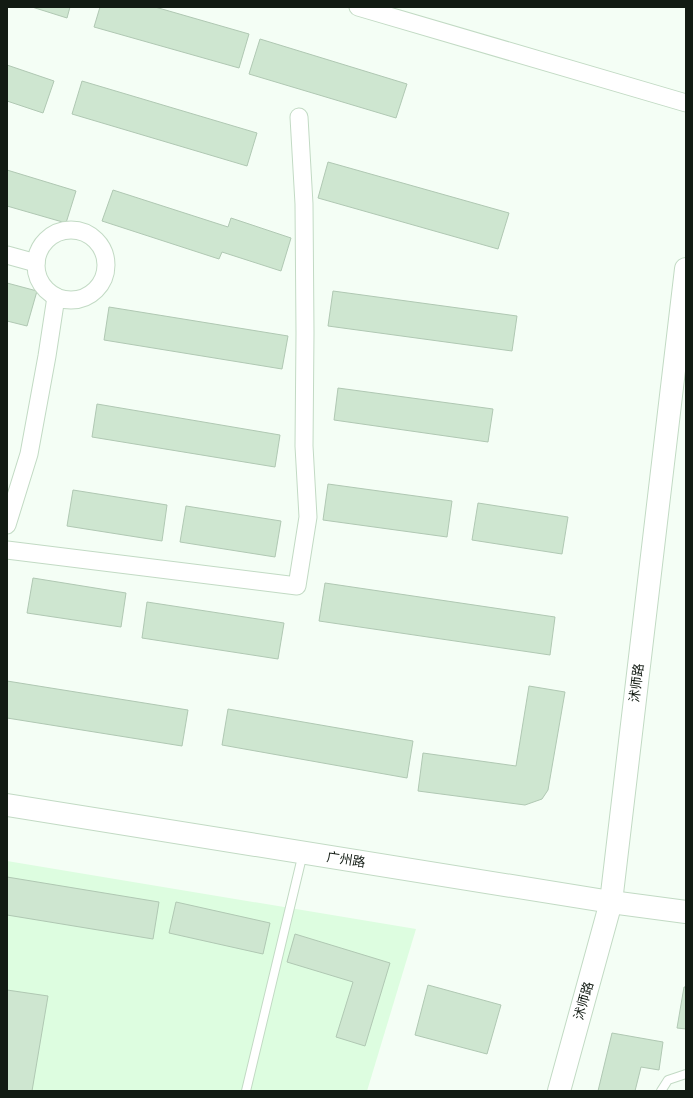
<svg xmlns="http://www.w3.org/2000/svg" width="693" height="1098" font-family="'Nunito Sans','Noto Sans SC',sans-serif">
<style>
.built{fill:#ddfde0}
.building{fill:#cee6d0;stroke:#b0c8b3}
.lines{fill:none;stroke-linecap:round;stroke-linejoin:round}
.lane-casing{stroke:#c2dac4;stroke-width:10}
.street-casing{stroke:#c2dac4;stroke-width:19}
.secondary-casing{stroke:#c2dac4;stroke-width:24}
.lane{stroke:#fff;stroke-width:8}
.street{stroke:#fff;stroke-width:17}
.secondary{stroke:#fff;stroke-width:22}
.labels{text-anchor:middle;dominant-baseline:central;stroke-width:3.5;stroke-linejoin:round;paint-order:stroke}
.street-label{font-size:13px;fill:#121b13;stroke:#fff}
</style>
<rect width="100%" height="100%" fill="#f4fef5"/>
<polygon class="built" points="7,861 416,929 367,1091 7,1091"/>
<g class="building">
<polygon points="32,7 70,7 67,18"/>
<polygon points="100,7 155,7 249,34 239,68 94,27"/>
<polygon points="260,39 407,84 396,118 249,74"/>
<polygon points="7,65 54,81 43,113 7,101"/>
<polygon points="82,81 257,133 247,166 72,114"/>
<polygon points="328,162 509,213 498,249 318,198"/>
<polygon points="7,170 76,191 66,223 7,206"/>
<polygon points="113,190 228,227 231,218 291,238 281,271 222,252 219,259 102,221"/>
<polygon points="7,283 37,291 27,326 7,321"/>
<polygon points="333,291 517,316 512,351 328,326"/>
<polygon points="109,307 288,336 282,369 104,340"/>
<polygon points="338,388 493,409 488,442 334,420"/>
<polygon points="97,404 280,435 275,467 92,437"/>
<polygon points="328,484 452,501 447,537 323,520"/>
<polygon points="73,490 167,505 162,541 67,526"/>
<polygon points="478,503 568,517 562,554 472,540"/>
<polygon points="186,506 281,521 275,557 180,542"/>
<polygon points="33,578 126,593 121,627 27,613"/>
<polygon points="325,583 555,617 550,655 319,621"/>
<polygon points="147,602 284,623 278,659 142,638"/>
<polygon points="7,681 188,710 182,746 7,718"/>
<polygon points="529,686 565,692 548,790 542,799 525,805 418,791 423,753 516,766"/>
<polygon points="228,709 413,741 407,778 222,745"/>
<polygon points="7,877 159,902 153,939 7,915"/>
<polygon points="176,902 270,923 263,954 169,933"/>
<polygon points="295,934 390,963 365,1046 336,1037 353,982 287,962"/>
<polygon points="428,985 501,1005 487,1054 415,1035"/>
<polygon points="684,987 686,987 686,1029 677,1028"/>
<polygon points="7,990 48,996 32,1091 7,1091"/>
<polygon points="612,1033 663,1042 659,1070 641,1067 635,1091 598,1091"/>
</g>
<g class="lines">
<g class="lane-casing">
<g id="lane">
<polyline points="246,1091 303,853"/>
<polyline points="661,1091 668,1080 686,1074"/>
</g>
</g>
<g class="street-casing">
<g id="street">
<polyline points="358,7 686,103"/>
<circle cx="71" cy="265" r="35"/>
<polyline points="7,255 36,263"/>
<polyline points="7,525 29,454 47,356 56,297"/>
<polyline points="7,550 297,586 308,517 304,446 305,333 304,204 299,117"/>
</g>
</g>
<g class="secondary-casing">
<g id="secondary">
<polyline points="7,805 611,902 686,912"/>
<polyline points="559,1091 611,902 686,269"/>
</g>
</g>
<use href="#lane" class="lane"/>
<use href="#street" class="street"/>
<use href="#secondary" class="secondary"/>
</g>
<g class="labels">
<g class="street-label">
<text transform="translate(637 683) rotate(-83)">沭师路</text>
<text transform="translate(346 860) rotate(9)">广州路</text>
<text transform="translate(584 1001) rotate(-74)">沭师路</text>
</g>
</g>
<rect width="693" height="1098" fill="none" stroke="#121b13" stroke-width="16"/>
</svg>
